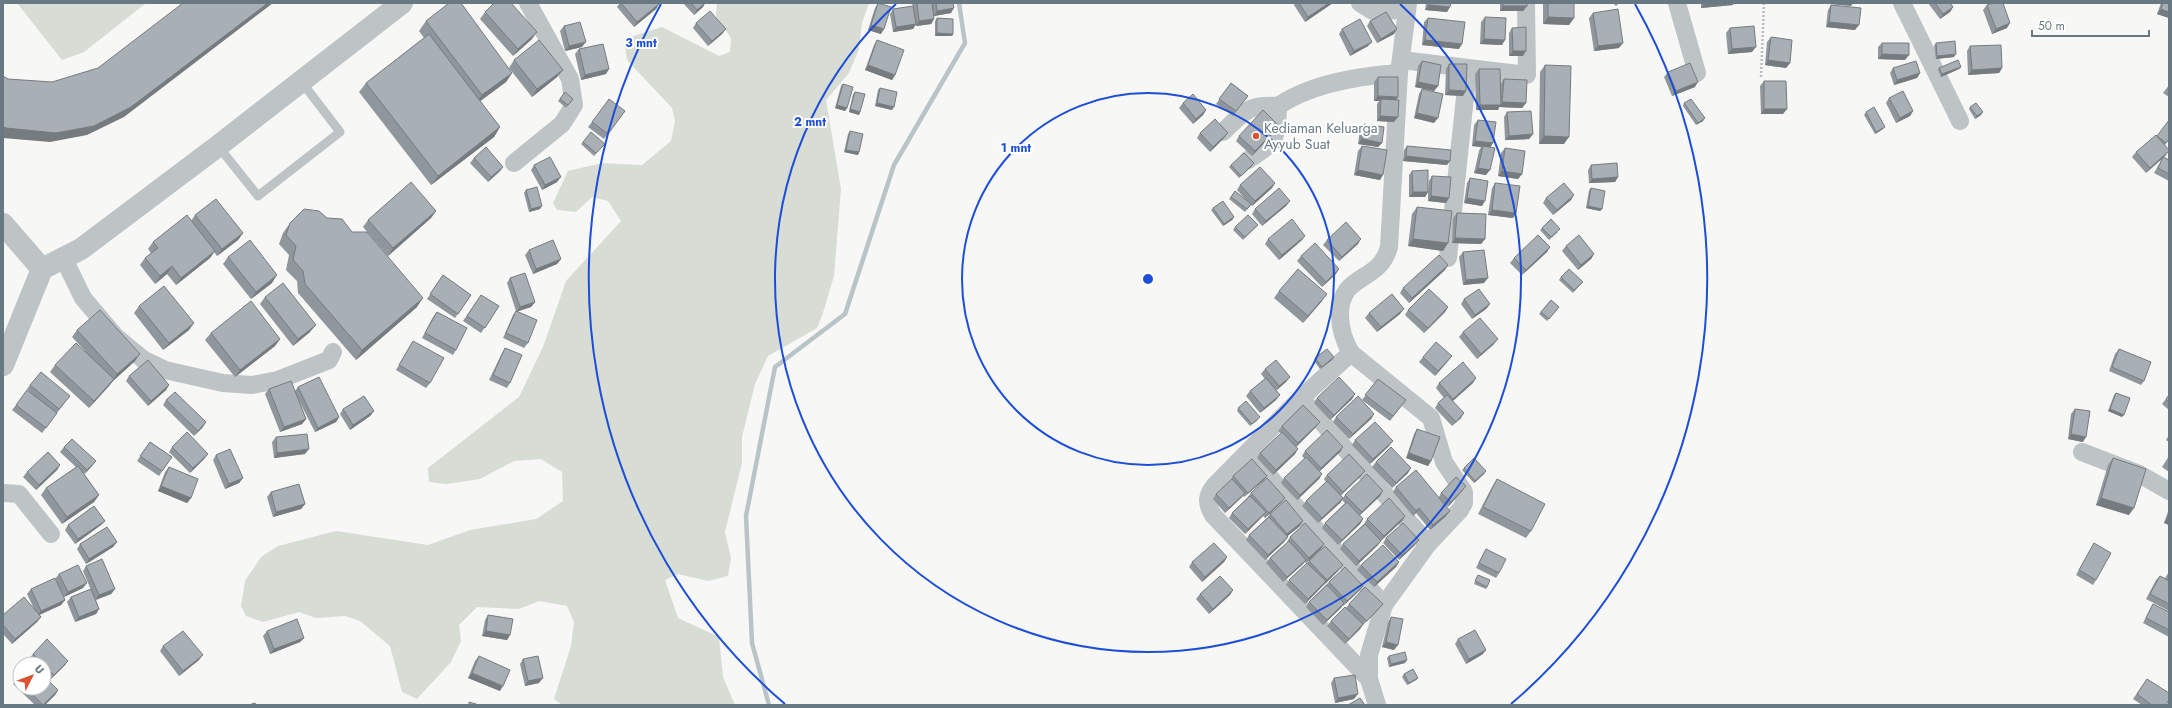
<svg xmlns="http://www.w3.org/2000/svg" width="2172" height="708" font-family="Jost,sans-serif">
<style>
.green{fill:#d7dcd4}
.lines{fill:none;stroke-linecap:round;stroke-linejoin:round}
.stream{stroke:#b8c4c8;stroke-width:4.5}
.path{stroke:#b9bcbe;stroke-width:2.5;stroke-dasharray:2 2;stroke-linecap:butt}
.service{stroke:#bec3c6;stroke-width:9}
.minor{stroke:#bec3c6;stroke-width:18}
.tertiary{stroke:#bec3c6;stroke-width:22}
.wall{fill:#90979c}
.shaded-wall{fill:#767b7f}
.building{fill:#a8b0b5;stroke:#767b7f}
.ring{fill:none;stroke:#1d4ed8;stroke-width:2}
.poi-dot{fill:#da5332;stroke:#fff;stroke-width:1.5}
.labels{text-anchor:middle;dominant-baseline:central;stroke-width:4;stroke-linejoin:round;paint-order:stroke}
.poi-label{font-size:14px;fill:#687984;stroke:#fff;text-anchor:start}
.centre{fill:#1d4ed8;stroke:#fff;stroke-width:2}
.ring-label{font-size:12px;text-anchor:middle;font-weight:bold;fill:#1d4ed8;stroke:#fff;stroke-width:4;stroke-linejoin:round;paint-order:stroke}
</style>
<rect width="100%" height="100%" fill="#f7f7f5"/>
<g class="green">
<polygon points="17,3 146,3 84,52 62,60"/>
<polygon points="717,3 869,3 862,23 859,49 849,73 826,100 841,189 834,276 822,316 817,328 768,356 755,384 742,437 742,463 725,532 731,558 728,576 708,581 678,574 665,580 678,618 719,637 723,677 735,705 562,705 554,699 571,646 574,622 567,606 539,601 519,609 477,607 459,625 461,641 451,662 417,699 402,692 390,646 360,621 345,616 316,618 299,612 263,622 246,616 241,606 245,581 261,557 278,546 336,531 428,545 470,530 536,519 563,501 562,472 541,459 514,461 480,479 446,484 429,482 428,468 519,397 543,347 566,281 621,221 608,201 592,197 576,212 557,210 553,203 568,171 602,163 642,165 671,141 675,121 672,108 627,60 624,39 662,27 719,56 730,52 731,38 716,16"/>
</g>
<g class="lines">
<polyline class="stream" points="769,705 752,643 746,516 775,367 845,314 894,165 965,43 959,3"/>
<polyline class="path" points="1761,77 1764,3"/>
<polyline class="service" points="218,146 258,196 340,132 301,81"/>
<g class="minor">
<polyline points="1360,3 1373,11 1407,10"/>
<polyline points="1677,3 1697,73"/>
<polyline points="1902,3 1960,121"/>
<polyline points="1401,60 1527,75 1526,3"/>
<path d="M1223,132C1244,112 1247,104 1278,106"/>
<path d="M1248,160C1276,141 1277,141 1278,106C1312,83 1359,76 1399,73"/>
<polyline points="514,163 562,124 574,105 570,79 528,3"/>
<polyline points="1448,258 1468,69"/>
<polyline points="64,259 83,298 116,337 144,360 165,370 223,383 252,385 278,380 329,360 333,352"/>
<path d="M1351,353L1301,398L1215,485C1206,496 1206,503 1213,515L1369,679"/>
<polyline points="1301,398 1428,544"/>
<polyline points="2082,452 2139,474 2169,491"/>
<polyline points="1248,453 1384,605"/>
<polyline points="3,493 19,494 51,534"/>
<path d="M1377,705L1369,679V655L1384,605L1428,544L1460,510L1464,503V492L1444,462L1431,418L1351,353C1344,341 1340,330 1340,315C1340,272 1379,284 1389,247L1399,73L1408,3"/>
</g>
<g class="tertiary">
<polyline points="3,224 42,269"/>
<polyline points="3,365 42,269 81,249 218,146 402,3"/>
</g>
</g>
<g class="wall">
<polygon points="620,3 658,3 659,4 656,9 634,27 617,7"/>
<polygon points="683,3 705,3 703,7 694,15"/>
<polygon points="878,3 881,34 868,30 875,8"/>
<polygon points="912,3 953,3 951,13 934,16 934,19 931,24 916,26 915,25 913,29 893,32 890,14 893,9 913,8"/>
<polygon points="1295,3 1333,3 1305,22 1294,5"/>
<polygon points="1426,3 1451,3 1447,12 1425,10"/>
<polygon points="1500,3 1527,3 1527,6 1523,11 1500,11"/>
<polygon points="1543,3 1574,3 1574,18 1569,25 1543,24"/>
<polygon points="1613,3 1619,3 1616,6"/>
<polygon points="1701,3 1734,3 1733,5 1701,8"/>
<polygon points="1928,3 1950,3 1953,7 1950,12 1940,19"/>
<polygon points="2161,3 2169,3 2169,18 2157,14"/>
<polygon points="1831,5 1855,30 1826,27 1828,10"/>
<polygon points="1987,5 2007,28 1992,34 1983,10"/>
<polygon points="485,12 532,39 513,56 480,19"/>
<polygon points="1593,13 1619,48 1594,51 1589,18"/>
<polygon points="1485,17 1502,45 1480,44 1481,22"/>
<polygon points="937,18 953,34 952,36 935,36 935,21"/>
<polygon points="1428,18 1459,49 1422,45 1424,22"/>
<polygon points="426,21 512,73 506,82 480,101 500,127 494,137 431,185 359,92 366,83 424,38 419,31"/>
<polygon points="1370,21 1394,34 1377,43 1367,26"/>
<polygon points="696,23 726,29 722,34 708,46 693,28"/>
<polygon points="564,26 582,47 565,51 560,31"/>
<polygon points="1512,28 1523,56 1509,56 1509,33"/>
<polygon points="1730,28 1752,52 1728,54 1726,33"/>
<polygon points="1342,29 1368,46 1350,56 1339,34"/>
<polygon points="1771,37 1790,63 1786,68 1765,65 1767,42"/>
<polygon points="877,40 895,75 892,80 865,70 874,45"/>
<polygon points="1882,43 1905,60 1878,59 1878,47"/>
<polygon points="1936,43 1954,57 1936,59 1934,46"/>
<polygon points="1970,46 2002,68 1999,73 1968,75 1967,51"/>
<polygon points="579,49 606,74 581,80 575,54"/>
<polygon points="514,60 557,77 532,97 509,68"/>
<polygon points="1422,61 1438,86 1434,91 1415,87 1418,66"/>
<polygon points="1449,64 1463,96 1445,95 1446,69"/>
<polygon points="1545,65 1564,144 1539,144 1540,72"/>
<polygon points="1961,67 1959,69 1941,77 1938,70 1939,68"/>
<polygon points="1893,68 1920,73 1917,78 1894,85 1890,73"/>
<polygon points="1479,69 1500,84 1504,79 1526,103 1522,108 1499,107 1498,110 1476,110 1475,74"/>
<polygon points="1668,72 1695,87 1672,96 1664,77"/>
<polygon points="1378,77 1396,100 1394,122 1377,121 1377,104 1379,101 1374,101 1374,82"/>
<polygon points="1764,81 1783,114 1761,114 1760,86"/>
<polygon points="1231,83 1248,96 1233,116 1216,104"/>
<polygon points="843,84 847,108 845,111 835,108 841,86"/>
<polygon points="2169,85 2169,97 2163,93"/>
<polygon points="880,88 892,110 875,106 878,90"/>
<polygon points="1422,89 1434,123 1414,118 1419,94"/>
<polygon points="565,92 572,101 566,108 558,101"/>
<polygon points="855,92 860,112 859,115 849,112 853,94"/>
<polygon points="1889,98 1913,111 1910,116 1896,123 1886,103"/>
<polygon points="1183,103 1206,110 1203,115 1193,124 1179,108"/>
<polygon points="1684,103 1703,121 1696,125 1683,106"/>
<polygon points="1970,107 1981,115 1975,119 1969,109"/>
<polygon points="625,111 604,139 588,127 592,122"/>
<polygon points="1507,112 1533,134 1529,139 1505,140 1504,117"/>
<polygon points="1866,112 1883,129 1875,134 1864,115"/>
<polygon points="1478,120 1493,143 1490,147 1486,175 1474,173 1479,151 1481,147 1472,146 1474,125"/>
<polygon points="1364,124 1382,143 1378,147 1358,144 1360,129"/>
<polygon points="1279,126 1275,131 1252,156 1236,141 1239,136"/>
<polygon points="850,131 859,152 858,155 844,152 848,134"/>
<polygon points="1200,133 1228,133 1224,138 1210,152 1197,138"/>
<polygon points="2157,136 2169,139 2165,145 2166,155 2164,157 2169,160 2169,181 2154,173 2162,159 2146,173 2132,157 2136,152"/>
<polygon points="583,142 605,144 594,156 581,144"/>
<polygon points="1362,146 1380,180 1354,175 1358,151"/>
<polygon points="1407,146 1447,165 1403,161 1404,150"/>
<polygon points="1505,148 1522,174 1518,179 1498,176 1501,153"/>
<polygon points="474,158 503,167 500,171 488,182 470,163"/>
<polygon points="534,165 557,182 542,190 531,170"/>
<polygon points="1231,165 1252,166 1239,178 1229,167"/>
<polygon points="1591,165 1618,177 1615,182 1589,183 1588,170"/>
<polygon points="1412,171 1428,192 1429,181 1432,176 1446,203 1428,201 1428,192 1425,197 1409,197 1409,175"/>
<polygon points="1470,178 1482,206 1464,203 1467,183"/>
<polygon points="1275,183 1272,188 1252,206 1251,205 1245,212 1229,199 1235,191 1246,200 1237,190 1240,185"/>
<polygon points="1495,183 1513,218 1488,215 1492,188"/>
<polygon points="1591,188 1602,209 1600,211 1586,208 1589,190"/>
<polygon points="526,190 540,209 529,212 524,193"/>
<polygon points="1546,198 1571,200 1553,215 1543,203"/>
<polygon points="1290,201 1286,206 1262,226 1252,214 1255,209"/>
<polygon points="1417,207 1448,243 1443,251 1408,246 1412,214"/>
<polygon points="1213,208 1234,217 1232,220 1223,226 1211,210"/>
<polygon points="436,211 431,218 388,256 363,227 368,220"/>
<polygon points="1457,213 1485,239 1481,244 1452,243 1453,218"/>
<polygon points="195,215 243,233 238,240 217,256 214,252 210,258 176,285 167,274 155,284 140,265 145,258 151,253 148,249 153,242 191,221"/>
<polygon points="327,218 352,232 417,307 356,360 298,293 297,281 286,270 289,255 279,244 283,233 290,223"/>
<polygon points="1235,227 1256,227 1243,240 1233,230"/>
<polygon points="1542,228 1558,232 1549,240 1540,230"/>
<polygon points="1268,239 1302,240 1279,260 1265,244"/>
<polygon points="1327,240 1358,244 1339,261 1323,245"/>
<polygon points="1566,246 1594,254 1591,259 1578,270 1562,251"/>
<polygon points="1550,247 1547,252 1522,275 1510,263 1514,258"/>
<polygon points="529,250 561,259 557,264 533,274 525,255"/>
<polygon points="1463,252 1484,283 1463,285 1459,257"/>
<polygon points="1301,256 1336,274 1322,287 1297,261"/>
<polygon points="228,257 272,283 251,299 223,264"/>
<polygon points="1445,270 1409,303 1400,293 1403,288"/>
<polygon points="443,275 471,295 455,318 427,299"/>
<polygon points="1561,277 1583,282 1573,293 1559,280"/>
<polygon points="510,278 535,302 531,307 518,311 528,343 524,348 503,338 513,315 516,311 507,283"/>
<polygon points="1279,291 1322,301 1303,323 1274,298"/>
<polygon points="481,295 499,306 481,333 463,321"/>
<polygon points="265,297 310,332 293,346 260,304"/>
<polygon points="1464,299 1490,304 1486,309 1472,319 1461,304"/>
<polygon points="1551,300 1559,307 1547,321 1539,314"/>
<polygon points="139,306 189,330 163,350 134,313"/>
<polygon points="1448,307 1445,312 1424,333 1405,315 1408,310"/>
<polygon points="437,312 456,350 453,355 422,338 433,317"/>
<polygon points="1369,313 1400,314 1377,332 1365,318"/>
<polygon points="77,330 135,361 113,381 109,386 89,408 50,372 55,365 85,351 72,337"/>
<polygon points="1463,332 1494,344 1477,359 1459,337"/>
<polygon points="211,333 280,339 275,346 235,377 205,340"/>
<polygon points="413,341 430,383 426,388 396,370"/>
<polygon points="505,348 510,383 507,388 489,380 502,353"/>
<polygon points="2119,349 2144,381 2141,385 2109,371 2115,354"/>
<polygon points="1334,357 1332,360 1320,369 1314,361 1315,358"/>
<polygon points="1423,357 1448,361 1435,376 1419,362"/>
<polygon points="1265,369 1286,382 1276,390 1276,400 1260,413 1246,396 1250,391 1265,379 1261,374"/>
<polygon points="129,376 169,385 166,390 148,406 126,381"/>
<polygon points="1378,379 1406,400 1390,421 1362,400"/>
<polygon points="1439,383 1473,383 1453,401 1461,418 1452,426 1435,408 1438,403 1444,398 1436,388"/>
<polygon points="30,385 70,396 57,413 42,433 12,410 16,405 33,395 27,389"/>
<polygon points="298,387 339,417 336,422 315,432 296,395 306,419 302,424 280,432 265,394 269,389 295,391"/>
<polygon points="2116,393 2122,417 2108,411 2114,395"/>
<polygon points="1355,394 1352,399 1330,420 1314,403 1317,398"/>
<polygon points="2169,395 2169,410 2162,404"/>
<polygon points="166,400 203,427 194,436 163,405"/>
<polygon points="1238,408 1258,420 1250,426 1237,411"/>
<polygon points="343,409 374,411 370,416 350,430 340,414"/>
<polygon points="2075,409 2083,442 2068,439 2071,414"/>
<polygon points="1374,414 1371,419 1349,439 1333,422 1336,417"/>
<polygon points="1282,426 1316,427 1296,447 1295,454 1273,475 1257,458 1260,453 1281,433 1278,431"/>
<polygon points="1417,429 1431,461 1428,466 1406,458 1414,434"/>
<polygon points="2169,435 2169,442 2166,440"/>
<polygon points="276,437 305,454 274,458 272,442"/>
<polygon points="1355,440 1389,446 1370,464 1352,445"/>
<polygon points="150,442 172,457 159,476 137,461"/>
<polygon points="64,447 96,461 92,466 84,474 99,495 94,502 62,524 41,495 46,488 76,467 60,452"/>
<polygon points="172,447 208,454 204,459 190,473 169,452"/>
<polygon points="1343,447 1340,452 1319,471 1322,474 1319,479 1297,500 1281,483 1284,478 1305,459 1302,456 1305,451"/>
<polygon points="216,455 243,478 239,483 225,489 213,460"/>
<polygon points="2169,456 2169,472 2162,467"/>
<polygon points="2113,458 2129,515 2096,505 2108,465"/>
<polygon points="1376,462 1408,473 1392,488 1372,467"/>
<polygon points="60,465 57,470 36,490 23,477 27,472"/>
<polygon points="169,467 191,498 187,503 158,491 165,472"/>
<polygon points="1464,468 1486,471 1484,474 1474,483 1462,470"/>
<polygon points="1327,475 1361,476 1341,495 1343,498 1345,495 1380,496 1360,515 1363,519 1360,524 1338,545 1322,528 1325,523 1345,503 1342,500 1340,503 1318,523 1302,506 1306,501 1326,482 1324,479"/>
<polygon points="1233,476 1267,476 1263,481 1244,497 1243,496 1225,513 1213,499 1216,494 1230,481"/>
<polygon points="1497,479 1531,531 1526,538 1478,514 1492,487"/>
<polygon points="1466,486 1462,491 1448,507 1443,503 1446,516 1430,530 1416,513 1413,516 1393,492 1396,487 1439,497 1441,493"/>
<polygon points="271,492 305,504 301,509 273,517 267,497"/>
<polygon points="1251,493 1281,503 1265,518 1263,516 1245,534 1229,518 1232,513 1247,498"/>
<polygon points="2169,509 2169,525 2164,523"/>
<polygon points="1270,514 1300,526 1287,536 1288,537 1284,542 1265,560 1246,540 1249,535 1267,518"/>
<polygon points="1405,516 1402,521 1381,541 1377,546 1356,566 1340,549 1343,544 1364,524 1367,519"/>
<polygon points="105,521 101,525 75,544 65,530 68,525"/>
<polygon points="1290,537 1321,549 1306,563 1305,562 1302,565 1283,582 1266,563 1270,558 1287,543 1287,542"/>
<polygon points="1386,538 1415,545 1399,560 1383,543"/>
<polygon points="117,542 113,547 86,564 77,549 80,544"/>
<polygon points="2094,543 2096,580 2093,585 2076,575"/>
<polygon points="1486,549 1499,573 1496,578 1476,568 1483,554"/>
<polygon points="1227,557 1224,562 1202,582 1189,567 1192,562"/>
<polygon points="1309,561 1339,570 1305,604 1286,585 1289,580"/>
<polygon points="1399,562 1396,567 1374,587 1357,570 1361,565"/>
<polygon points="86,566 115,589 111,594 96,600 99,609 96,614 75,622 67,602 71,597 91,590 83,571"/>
<polygon points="2169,572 2169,611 2146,599 2156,580 2160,576 2165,578"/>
<polygon points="59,574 83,588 64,597 55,579"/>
<polygon points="1478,575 1487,587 1486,589 1474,584"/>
<polygon points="1329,582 1363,586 1359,591 1343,606 1343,605 1323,625 1306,607 1309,602"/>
<polygon points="31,589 65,600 61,605 39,615 41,617 37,622 12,644 3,634 3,615 34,609 27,594"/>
<polygon points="1233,590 1230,595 1209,614 1196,599 1200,594"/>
<polygon points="1349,604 1383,604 1379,609 1363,625 1360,629 1345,644 1327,626 1331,621 1346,608"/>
<polygon points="2153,604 2169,612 2169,637 2143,623 2150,609"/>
<polygon points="488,615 510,635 507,640 482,636 485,620"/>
<polygon points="1391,617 1394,650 1382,647 1388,622"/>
<polygon points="267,631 304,638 300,642 270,654 263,636"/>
<polygon points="1458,639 1483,654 1466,664 1455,644"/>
<polygon points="163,646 199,660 179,676 160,651"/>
<polygon points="33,654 68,661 65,665 50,680 44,674 44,664 34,664 29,659"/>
<polygon points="479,656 500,691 468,678 475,661"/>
<polygon points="1389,656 1405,663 1389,667 1387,658"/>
<polygon points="523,659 539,683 525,686 520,664"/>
<polygon points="1404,674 1418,678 1416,680 1407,685 1402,677"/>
<polygon points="20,676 20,688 44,688 58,690 55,695 45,705 35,705 13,684"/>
<polygon points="1334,678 1354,699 1335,703 1331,683"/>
<polygon points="2147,679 2166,705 2142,705 2133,699"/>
</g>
<g class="shaded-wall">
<polygon points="268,3 273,3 124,117 87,135 50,142 3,138 3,127"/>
<polygon points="705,3 703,7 694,15 697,10"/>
<polygon points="1329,3 1333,3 1305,22 1308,17"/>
<polygon points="1704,3 1734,3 1733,5 1701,8"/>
<polygon points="1829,3 1853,3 1851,6 1829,4"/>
<polygon points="659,4 656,9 634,27 637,22"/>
<polygon points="1429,5 1450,7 1447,12 1425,10"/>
<polygon points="1503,6 1527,6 1523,11 1500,11"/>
<polygon points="1953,7 1950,12 1940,19 1943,14"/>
<polygon points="954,8 951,13 934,16 937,11"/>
<polygon points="2161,9 2169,12 2169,18 2157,14"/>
<polygon points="1548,17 1574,18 1569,25 1543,24"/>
<polygon points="934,19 931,24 916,26 919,21"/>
<polygon points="1829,22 1859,25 1855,30 1826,27"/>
<polygon points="2010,23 2007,28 1992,34 1996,29"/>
<polygon points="916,24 913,29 893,32 896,27"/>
<polygon points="871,25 884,29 881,34 868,30"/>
<polygon points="726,29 722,34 708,46 712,41"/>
<polygon points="1397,29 1394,34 1377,43 1381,39"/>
<polygon points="537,32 532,39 513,56 518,49"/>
<polygon points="937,33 953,34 952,36 935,36"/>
<polygon points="1484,39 1505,40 1502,45 1480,44"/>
<polygon points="1425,40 1462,44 1459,49 1422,45"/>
<polygon points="586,42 582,47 565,51 569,46"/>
<polygon points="1372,42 1368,46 1350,56 1354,51"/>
<polygon points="1623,43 1619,48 1594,51 1598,46"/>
<polygon points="1756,47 1752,52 1728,54 1732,49"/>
<polygon points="1513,51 1526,51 1523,56 1509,56"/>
<polygon points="1882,54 1909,55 1905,60 1878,59"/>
<polygon points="1956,54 1954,57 1936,59 1937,56"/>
<polygon points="1768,60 1790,63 1786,68 1765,65"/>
<polygon points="868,65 895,75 892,80 865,70"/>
<polygon points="1961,67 1959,69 1941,77 1942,74"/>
<polygon points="2002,68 1999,73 1968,75 1972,70"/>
<polygon points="609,69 606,74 581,80 585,75"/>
<polygon points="563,70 557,77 532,97 537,89"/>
<polygon points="512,73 506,82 475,105 482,95"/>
<polygon points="1920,73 1917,78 1894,85 1897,80"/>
<polygon points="1418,82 1438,86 1434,91 1415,87"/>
<polygon points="1698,82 1695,87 1672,96 1676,91"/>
<polygon points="1449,90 1466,91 1463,96 1445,95"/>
<polygon points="1378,96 1398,97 1395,102 1381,99 1379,101 1374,101"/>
<polygon points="1502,102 1526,103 1522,108 1499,107 1498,110 1476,110 1480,105 1501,105"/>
<polygon points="877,103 894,107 892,110 875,106"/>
<polygon points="837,105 847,108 845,111 835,108"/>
<polygon points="850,109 860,112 859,115 849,112"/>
<polygon points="1764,109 1787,109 1783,114 1761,114"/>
<polygon points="1206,110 1203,115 1193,124 1196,119"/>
<polygon points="1913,111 1910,116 1896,123 1900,118"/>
<polygon points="1983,112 1981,115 1975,119 1977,116"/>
<polygon points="1417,113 1438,118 1434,123 1414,118"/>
<polygon points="1380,116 1398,117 1394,122 1377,121"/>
<polygon points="1705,118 1703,121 1696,125 1698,123"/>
<polygon points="1279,126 1275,131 1252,156 1255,151"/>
<polygon points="500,127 494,137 431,185 438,176"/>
<polygon points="1885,127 1883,129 1875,134 1876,132"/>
<polygon points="1228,133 1224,138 1210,152 1213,147"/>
<polygon points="1533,134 1529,139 1505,140 1509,136"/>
<polygon points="1544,136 1569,137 1564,144 1539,144"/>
<polygon points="1362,139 1382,143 1378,147 1358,144"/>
<polygon points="1475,141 1493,143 1490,148 1483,146 1481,147 1472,146"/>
<polygon points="846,150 859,152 858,155 844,152"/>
<polygon points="2169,151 2166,155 2146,173 2150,168"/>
<polygon points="1406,156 1450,161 1447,165 1403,161"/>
<polygon points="1254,163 1252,166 1239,178"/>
<polygon points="503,167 500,171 488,182 491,177"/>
<polygon points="1478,168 1490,170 1486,175 1474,173"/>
<polygon points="1358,170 1383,175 1380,180 1354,175"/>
<polygon points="1502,171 1522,174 1518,179 1498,176"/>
<polygon points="561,177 557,182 542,190 545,185"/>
<polygon points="1618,177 1615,182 1589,183 1592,179"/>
<polygon points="1275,183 1272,188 1252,206 1255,201"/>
<polygon points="1413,192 1428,192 1425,197 1409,197"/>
<polygon points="1574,195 1571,200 1553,215 1557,210"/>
<polygon points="1431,196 1449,198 1446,203 1428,201"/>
<polygon points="1467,198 1485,201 1482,206 1464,203"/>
<polygon points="1290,201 1286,206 1262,226 1266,221"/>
<polygon points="542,206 540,209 529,212 531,209"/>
<polygon points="1588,206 1602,209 1600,211 1586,208"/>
<polygon points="1492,210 1516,213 1513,218 1488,215"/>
<polygon points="436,211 431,218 388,256 393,248"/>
<polygon points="1234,217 1232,220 1223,226 1224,224"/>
<polygon points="243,233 238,240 217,256 222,249"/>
<polygon points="1305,236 1302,240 1279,260 1282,255"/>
<polygon points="1455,238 1485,239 1481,244 1452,243"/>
<polygon points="1361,239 1358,244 1339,261 1342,257"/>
<polygon points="1413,239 1448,243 1443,251 1408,246"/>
<polygon points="1550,247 1547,252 1522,275 1526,270"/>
<polygon points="215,251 210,258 176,285 181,278"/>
<polygon points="1594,254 1591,259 1578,270 1581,265"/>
<polygon points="561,259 557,264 533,274 536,269"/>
<polygon points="1448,265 1445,270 1409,303 1412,298"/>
<polygon points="172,266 167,274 155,284 160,276"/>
<polygon points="1339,269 1336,274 1322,287 1326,282"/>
<polygon points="277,275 272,283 251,299 256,292"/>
<polygon points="1488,278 1484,283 1463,285 1466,280"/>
<polygon points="1327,294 1322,301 1303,323 1308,316"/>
<polygon points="423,298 417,307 356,360 362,350"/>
<polygon points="535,302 531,307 516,312 520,307"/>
<polygon points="1490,304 1486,309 1472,319 1475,315"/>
<polygon points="1448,307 1445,312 1424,333 1428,328"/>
<polygon points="1404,309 1400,314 1377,332 1381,327"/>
<polygon points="194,323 189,330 163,350 169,343"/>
<polygon points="316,325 310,332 293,346 298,339"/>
<polygon points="280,339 275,346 235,377 240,370"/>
<polygon points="1498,339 1494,344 1477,359 1481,354"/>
<polygon points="140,354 135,361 113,381 109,386 89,408 94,401 114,379 117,374"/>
<polygon points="1452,356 1448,361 1435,376 1438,371"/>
<polygon points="1334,357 1332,360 1320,369 1322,367"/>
<polygon points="1290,377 1286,382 1276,391 1279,386"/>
<polygon points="1476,378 1473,383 1449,404 1453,399"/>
<polygon points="169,385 166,390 148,406 151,401"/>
<polygon points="1355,394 1352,399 1330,420 1334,415"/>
<polygon points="1280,395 1276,400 1260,413 1264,408"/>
<polygon points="2110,409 2124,415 2122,417 2108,411"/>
<polygon points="374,411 370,416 350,430 353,425"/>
<polygon points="1464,413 1461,418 1452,426 1456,422"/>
<polygon points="1374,414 1371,419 1349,439 1353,434"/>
<polygon points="339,417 336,422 315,432 318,428"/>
<polygon points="306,419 302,424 280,432 284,427"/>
<polygon points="206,422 203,427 194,436 198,431"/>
<polygon points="1320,422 1316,427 1295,448 1298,443"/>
<polygon points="2071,434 2086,437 2083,442 2068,439"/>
<polygon points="1393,441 1389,446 1370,464 1373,459"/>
<polygon points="1343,447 1340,452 1318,473 1321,468"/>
<polygon points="309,449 305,454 274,458 277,453"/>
<polygon points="1298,449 1295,454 1273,475 1276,470"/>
<polygon points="1409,453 1431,461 1428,466 1406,458"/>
<polygon points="208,454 204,459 190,473 193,468"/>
<polygon points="96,461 92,466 84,475 87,470"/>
<polygon points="60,465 57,470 36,490 39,485"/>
<polygon points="1411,468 1408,473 1392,488 1396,483"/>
<polygon points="1365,471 1361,476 1340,496 1343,492"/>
<polygon points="1486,471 1484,474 1474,483 1475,481"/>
<polygon points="1322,474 1319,479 1297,500 1300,495"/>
<polygon points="1267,476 1263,481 1244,497 1248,493"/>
<polygon points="243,478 239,483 225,489 229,484"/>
<polygon points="161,486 191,498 187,503 158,491"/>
<polygon points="1466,486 1462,491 1448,507 1451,502"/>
<polygon points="1383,491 1380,496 1358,517 1362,512"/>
<polygon points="1245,493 1241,498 1225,513 1229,508"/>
<polygon points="99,495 94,502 62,524 67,517"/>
<polygon points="1285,498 1281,503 1265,518 1269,513"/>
<polygon points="1343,498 1340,503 1318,523 1322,518"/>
<polygon points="2101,498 2134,508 2129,515 2096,505"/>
<polygon points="305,504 301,509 273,517 276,512"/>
<polygon points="1419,508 1416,513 1413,516 1416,511"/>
<polygon points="1450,511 1446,516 1430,530 1433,525"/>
<polygon points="1266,512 1262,517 1245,534 1248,529"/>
<polygon points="1405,516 1402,521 1380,541 1384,536"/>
<polygon points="2167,518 2169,519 2169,525 2164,523"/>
<polygon points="1363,519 1360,524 1338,545 1342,540"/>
<polygon points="105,521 101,525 75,544 78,539"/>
<polygon points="1303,521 1300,526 1284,539 1287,534"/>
<polygon points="1288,537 1284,542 1265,560 1268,555"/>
<polygon points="1419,540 1415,545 1399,560 1402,555"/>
<polygon points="1381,541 1377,546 1356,566 1359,561"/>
<polygon points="117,542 113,547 86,564 89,559"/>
<polygon points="1324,544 1321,549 1306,563 1309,558"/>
<polygon points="1227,557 1224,562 1202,582 1205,577"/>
<polygon points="1306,560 1302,565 1283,582 1287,577"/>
<polygon points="1399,562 1396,567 1374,587 1377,582"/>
<polygon points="1343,565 1339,570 1324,585 1327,580"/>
<polygon points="1326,581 1322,586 1305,604 1308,599"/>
<polygon points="87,583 83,588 64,597 68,592"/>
<polygon points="1363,586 1359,591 1343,606 1347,601"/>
<polygon points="115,589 111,594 95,600 99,595"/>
<polygon points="1233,590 1230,595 1209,614 1213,609"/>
<polygon points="65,600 61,605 37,616 41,611"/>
<polygon points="1344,603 1341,608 1323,625 1327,620"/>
<polygon points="99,609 96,614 75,622 79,617"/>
<polygon points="41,617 37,622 12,644 15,639"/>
<polygon points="1363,624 1360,629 1345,644 1349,639"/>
<polygon points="486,631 510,635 507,640 482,636"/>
<polygon points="304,638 300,642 270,654 274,649"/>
<polygon points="1386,642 1398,645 1394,650 1382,647"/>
<polygon points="1486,650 1483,654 1466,664 1469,659"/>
<polygon points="203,655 199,660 179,676 183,671"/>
<polygon points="1407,660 1405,663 1389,667 1391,664"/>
<polygon points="68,661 65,665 50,680 54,675"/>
<polygon points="472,673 503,686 500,691 468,678"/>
<polygon points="543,678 539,683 525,686 528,681"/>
<polygon points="1418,678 1416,680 1407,685 1409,683"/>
<polygon points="58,690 55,695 45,705 44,705"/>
<polygon points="1358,694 1354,699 1335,703 1338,698"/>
</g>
<g class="building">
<polygon points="183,3 268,3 131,107 94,126 56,133 6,128 3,127 3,76 8,79 52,82 98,68"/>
<polygon points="449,3 461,3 512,73 482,95 426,21"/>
<polygon points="494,3 511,3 537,32 518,49 485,12"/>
<polygon points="621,3 658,3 659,4 637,22"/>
<polygon points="691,3 705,3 697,10"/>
<polygon points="878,3 891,7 884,29 871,25"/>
<polygon points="917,3 932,3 934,19 919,21"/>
<polygon points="936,3 953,3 954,8 937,11"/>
<polygon points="1299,3 1329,3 1308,17"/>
<polygon points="1429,3 1451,3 1450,7 1429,5"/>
<rect x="1503" y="3" width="24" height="3"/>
<polygon points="1548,3 1574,3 1574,18 1548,17"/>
<polygon points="1935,3 1950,3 1953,7 1943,14"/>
<polygon points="1993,3 2003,3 2010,23 1996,29 1987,5"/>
<polygon points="2163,3 2169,3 2169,12 2161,9"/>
<polygon points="1831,5 1861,8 1859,25 1829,22"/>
<polygon points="913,6 916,24 896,27 893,9"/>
<polygon points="1618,9 1623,43 1598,46 1593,13"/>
<polygon points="710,11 726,29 712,41 696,23"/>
<polygon points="1386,12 1397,29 1381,39 1370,21"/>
<polygon points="1485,17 1506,18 1505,40 1484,39"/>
<polygon points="937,18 953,19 953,34 937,33"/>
<polygon points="1428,18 1465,22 1462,44 1425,40"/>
<polygon points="1360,19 1372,42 1354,51 1342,29"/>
<polygon points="580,22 586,42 569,46 564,26"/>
<polygon points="1754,26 1756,47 1732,49 1730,28"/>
<polygon points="1526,27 1526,51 1513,51 1512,28"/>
<polygon points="429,34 500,127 438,176 366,83"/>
<polygon points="1771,37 1792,40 1790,63 1768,60"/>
<polygon points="539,40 563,70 537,89 514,60"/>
<polygon points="877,40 904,50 895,75 868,65"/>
<polygon points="1955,41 1956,54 1937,56 1936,43"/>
<polygon points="1882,43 1909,43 1909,55 1882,54"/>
<polygon points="603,44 609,69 585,75 579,49"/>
<polygon points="2001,45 2002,68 1972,70 1970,46"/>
<polygon points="1958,60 1961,67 1942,74 1939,68"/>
<polygon points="1422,61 1441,65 1438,86 1418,82"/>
<polygon points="1916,61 1920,73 1897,80 1893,68"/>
<polygon points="1690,63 1698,82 1676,91 1668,72"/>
<polygon points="1449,64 1467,64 1466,91 1449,90"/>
<polygon points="1545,65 1571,66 1569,137 1544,136"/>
<polygon points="1479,69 1500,69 1501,105 1480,105"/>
<polygon points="1378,77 1398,77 1398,97 1378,96"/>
<polygon points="1504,79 1527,80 1526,103 1502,102"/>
<polygon points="1764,81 1786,81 1787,109 1764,109"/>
<polygon points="1231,83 1248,96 1236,111 1219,99"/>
<polygon points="843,84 853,87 847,108 837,105"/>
<polygon points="880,88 897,92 894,107 877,103"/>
<polygon points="1422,89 1443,94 1438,118 1417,113"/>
<polygon points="1903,91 1913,111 1900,118 1889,98"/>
<polygon points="565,92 573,99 568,105 560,99"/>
<polygon points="855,92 865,94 860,112 850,109"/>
<polygon points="1193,94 1206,110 1196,119 1183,103"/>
<polygon points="609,99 625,111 608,134 592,122"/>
<polygon points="1381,99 1399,100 1398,117 1380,116"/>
<polygon points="1691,99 1705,118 1698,123 1684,103"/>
<polygon points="1976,103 1983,112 1977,116 1970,107"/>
<polygon points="1874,107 1885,127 1876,132 1866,112"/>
<polygon points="1263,110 1279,126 1255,151 1239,136"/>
<polygon points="1531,111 1533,134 1509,136 1507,112"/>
<polygon points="1215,119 1228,133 1213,147 1200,133"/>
<polygon points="1478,120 1496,122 1493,143 1475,141"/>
<polygon points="2169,120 2169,139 2166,143 2157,136"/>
<polygon points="1364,124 1384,127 1382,143 1362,139"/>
<polygon points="850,131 863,134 859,152 846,150"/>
<polygon points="591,132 605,144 596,153 583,142"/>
<polygon points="2156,135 2169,150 2169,151 2150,168 2136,152"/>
<polygon points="1362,146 1387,150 1383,175 1358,170"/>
<polygon points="1407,146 1451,150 1450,161 1406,156"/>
<polygon points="1483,146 1495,148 1490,170 1478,168"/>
<polygon points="486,147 503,167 491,177 474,158"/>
<polygon points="1505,148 1525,151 1522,174 1502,171"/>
<polygon points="1244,153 1254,163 1241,176 1231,165"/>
<polygon points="550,157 561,177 545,185 534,165"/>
<polygon points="2163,157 2169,160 2169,174 2158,168"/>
<polygon points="1617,163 1618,177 1592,179 1591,165"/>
<polygon points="1260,167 1275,183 1255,201 1240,185"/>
<polygon points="1428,170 1428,192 1413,192 1412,171"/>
<polygon points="1432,176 1451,177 1449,198 1431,196"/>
<polygon points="1470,178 1488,181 1485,201 1467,198"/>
<polygon points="411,182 436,211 393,248 368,220"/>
<polygon points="1495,183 1520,186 1516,213 1492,210"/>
<polygon points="1564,183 1574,195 1557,210 1546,198"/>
<polygon points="537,187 542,206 531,209 526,190"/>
<polygon points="1279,188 1290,201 1266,221 1255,209"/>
<polygon points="1591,188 1605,191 1602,209 1588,206"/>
<polygon points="1235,191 1251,204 1247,209 1231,197"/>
<polygon points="216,199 243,233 222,249 195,215"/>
<polygon points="1223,201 1234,217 1224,224 1213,208"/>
<polygon points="1417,207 1452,211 1448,243 1413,239"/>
<polygon points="304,209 319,211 327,218 342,219 352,232 367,232 423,298 362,350 305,284 303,271 293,260 296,246 286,235 290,223"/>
<polygon points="1457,213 1486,214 1485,239 1455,238"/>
<polygon points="187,215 215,251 181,278 172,266 160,276 145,258 158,248 153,242"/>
<polygon points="1248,215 1258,225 1245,237 1235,227"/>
<polygon points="1292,219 1305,236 1282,255 1268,239"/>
<polygon points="1551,219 1560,229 1551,237 1542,228"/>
<polygon points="1346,222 1361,239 1342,257 1327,240"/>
<polygon points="1538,235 1550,247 1526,270 1514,258"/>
<polygon points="1579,235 1594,254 1581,265 1566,246"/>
<polygon points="250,240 277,275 256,292 228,257"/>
<polygon points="553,240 561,259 536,269 529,250"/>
<polygon points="1315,243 1339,269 1326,282 1301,256"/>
<polygon points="1484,250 1488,278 1466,280 1463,252"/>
<polygon points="1439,255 1448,265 1412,298 1403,288"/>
<polygon points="1298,269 1327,294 1308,316 1279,291"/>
<polygon points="1569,269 1583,282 1574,290 1561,277"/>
<polygon points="525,273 535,302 520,307 510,278"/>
<polygon points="443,275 471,295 458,314 430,294"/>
<polygon points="283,283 316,325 298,339 265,297"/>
<polygon points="164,286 194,323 169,343 139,306"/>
<polygon points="1429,289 1448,307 1428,328 1408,310"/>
<polygon points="1479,289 1490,304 1475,315 1464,299"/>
<polygon points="1392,294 1404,309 1381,327 1369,313"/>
<polygon points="481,295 499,306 485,328 467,316"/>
<polygon points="1551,300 1559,307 1549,319 1541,312"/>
<polygon points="251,301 280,339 240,370 211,333"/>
<polygon points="100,310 140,354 117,374 77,330"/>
<polygon points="516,311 537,320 528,343 506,333"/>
<polygon points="437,312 467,328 456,350 425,333"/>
<polygon points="1480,318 1498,339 1481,354 1463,332"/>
<polygon points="413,341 444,358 430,383 399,365"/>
<polygon points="1436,342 1452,356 1438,371 1423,357"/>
<polygon points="76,343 114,379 94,401 55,365"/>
<polygon points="505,348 522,355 510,383 493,375"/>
<polygon points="1327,349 1334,357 1322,367 1315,358"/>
<polygon points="2119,349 2151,362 2144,381 2112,367"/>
<polygon points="148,360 169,385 151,401 129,376"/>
<polygon points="1276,360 1290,377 1279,386 1265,369"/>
<polygon points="1463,362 1476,378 1453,399 1439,383"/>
<polygon points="41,372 70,396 59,409 30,385"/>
<polygon points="319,377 339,417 318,428 298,387"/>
<polygon points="1339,377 1355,394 1334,415 1317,398"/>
<polygon points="1266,378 1280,395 1264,408 1250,391"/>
<polygon points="1378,379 1406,400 1393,416 1365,395"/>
<polygon points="291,381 306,419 284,427 269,389"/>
<polygon points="27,390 57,413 46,428 16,405"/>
<polygon points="175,392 206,422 198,431 166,400"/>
<polygon points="2116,393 2130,398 2124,415 2110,409"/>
<polygon points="1447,395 1464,413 1456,422 1438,403"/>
<polygon points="2169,395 2169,402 2166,399"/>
<polygon points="364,396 374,411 353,425 343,409"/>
<polygon points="1358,396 1374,414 1353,434 1336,417"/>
<polygon points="1246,401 1260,417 1252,424 1238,408"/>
<polygon points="1303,405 1320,422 1298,443 1282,426"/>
<polygon points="2075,409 2090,411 2086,437 2071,434"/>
<polygon points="1375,422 1393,441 1373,459 1355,440"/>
<polygon points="1417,429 1440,437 1431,461 1409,453"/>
<polygon points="1327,430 1343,447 1321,468 1305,451"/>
<polygon points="187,432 208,454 193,468 172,447"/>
<polygon points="1282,432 1298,449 1276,470 1260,453"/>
<polygon points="307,434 309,449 277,453 276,437"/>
<polygon points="72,439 96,461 87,470 64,447"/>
<polygon points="150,442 172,457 162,471 140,456"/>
<polygon points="1391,447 1411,468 1396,483 1376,462"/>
<polygon points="230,449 243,478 229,484 216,455"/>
<polygon points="48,452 60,465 39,485 27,472"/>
<polygon points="1349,454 1365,471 1343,492 1327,475"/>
<polygon points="1306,457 1322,474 1300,495 1284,478"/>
<polygon points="1474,458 1486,471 1475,481 1464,468"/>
<polygon points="2113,458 2146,469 2134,508 2101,498"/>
<polygon points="1252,459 1267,476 1248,493 1233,476"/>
<polygon points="78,466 99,495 67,517 46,488"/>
<polygon points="169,467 198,479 191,498 161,486"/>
<polygon points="1416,470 1450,511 1433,525 1419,508 1416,511 1396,487"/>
<polygon points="1367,474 1383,491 1362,512 1345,495"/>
<polygon points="1456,477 1466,486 1451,502 1441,493"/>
<polygon points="1267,478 1285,498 1269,513 1251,493"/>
<polygon points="1232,479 1245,493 1229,508 1216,494"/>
<polygon points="1497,479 1545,504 1531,531 1483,507"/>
<polygon points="1327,481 1343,498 1322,518 1306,501"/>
<polygon points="299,484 305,504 276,512 271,492"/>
<polygon points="1250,496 1266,512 1248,529 1232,513"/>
<polygon points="1389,498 1405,516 1384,536 1367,519"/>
<polygon points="1286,500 1303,521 1287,534 1270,514"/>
<polygon points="1347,502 1363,519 1342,540 1325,523"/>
<polygon points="94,506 105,521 78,539 68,525"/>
<polygon points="2169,513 2169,519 2167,518"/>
<polygon points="1269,517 1288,537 1268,555 1249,535"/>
<polygon points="1305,523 1324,544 1309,558 1290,537"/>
<polygon points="1403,523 1419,540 1402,555 1386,538"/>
<polygon points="1365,524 1381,541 1359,561 1343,544"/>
<polygon points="107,527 117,542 89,559 80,544"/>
<polygon points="1289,541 1306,560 1287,577 1270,558"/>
<polygon points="1214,543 1227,557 1205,577 1192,562"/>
<polygon points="2094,543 2111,553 2096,580 2079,570"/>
<polygon points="1383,545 1399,562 1377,582 1361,565"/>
<polygon points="1325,546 1343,565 1327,580 1309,561"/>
<polygon points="1486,549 1506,559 1499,573 1479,563"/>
<polygon points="102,559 115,589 99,595 86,566"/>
<polygon points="1307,563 1326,581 1308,599 1289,580"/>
<polygon points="78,565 87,583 68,592 59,574"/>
<polygon points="1345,567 1363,586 1347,601 1329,582"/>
<polygon points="1478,575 1490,580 1487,587 1475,581"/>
<polygon points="1220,576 1233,590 1213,609 1200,594"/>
<polygon points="2160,576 2169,581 2169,604 2150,594"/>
<polygon points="55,578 65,600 41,611 31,589"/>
<polygon points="1327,585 1344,603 1327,620 1309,602"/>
<polygon points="1365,587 1383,604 1367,621 1349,604"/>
<polygon points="91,589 99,609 79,617 71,597"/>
<polygon points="24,597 41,617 15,639 3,625 3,615"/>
<polygon points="2153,604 2169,612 2169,630 2146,618"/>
<polygon points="1345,607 1363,624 1349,639 1331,621"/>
<polygon points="488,615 513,619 510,635 486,631"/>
<polygon points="1391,617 1403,619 1398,645 1386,642"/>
<polygon points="297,619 304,638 274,649 267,631"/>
<polygon points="1475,630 1486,650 1469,659 1458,639"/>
<polygon points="183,631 203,655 183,671 163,646"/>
<polygon points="47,639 68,661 54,675 44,665 44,664 43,664 33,654"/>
<polygon points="1405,652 1407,660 1391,664 1389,656"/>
<polygon points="479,656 510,670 503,686 472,673"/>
<polygon points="538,656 543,678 528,681 523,659"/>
<polygon points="1413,669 1418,678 1409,683 1404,674"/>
<polygon points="1355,675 1358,694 1338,698 1334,678"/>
<polygon points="20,676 20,683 16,679"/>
<polygon points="44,676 58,690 43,705 26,688 44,688"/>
<polygon points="2147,679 2169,693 2169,700 2166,705 2152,705 2137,694"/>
<polygon points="1360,698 1365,705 1348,705"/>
<polygon points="469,702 479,705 469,705"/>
<polygon points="255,703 256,705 249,705"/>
</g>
<g class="ring">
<circle cx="1148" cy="279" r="186"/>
<path d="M1400 4A373 373 0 1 1 896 4"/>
<path d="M785 704A559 559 0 0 1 661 4M1635 4A559 559 0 0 1 1511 704"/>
</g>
<circle class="poi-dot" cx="1256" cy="136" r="4"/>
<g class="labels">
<g class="poi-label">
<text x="1264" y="128">Kediaman Keluarga<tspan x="1264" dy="16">Ayyub Suat</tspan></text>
</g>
</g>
<circle cx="1148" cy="279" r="6" class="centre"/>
<g class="ring-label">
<text x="641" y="47">3 mnt</text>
<text x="810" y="126">2 mnt</text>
<text x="1016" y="152">1 mnt</text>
</g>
<rect width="2172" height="708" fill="none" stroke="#687984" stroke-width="8"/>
<g transform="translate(32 676) rotate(48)"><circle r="19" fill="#ffffff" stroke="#c3c9ce"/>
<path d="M0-3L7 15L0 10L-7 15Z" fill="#da5332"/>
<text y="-6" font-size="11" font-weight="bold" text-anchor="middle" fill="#687984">U</text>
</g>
<path d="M2032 30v6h117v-6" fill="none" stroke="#687984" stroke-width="2"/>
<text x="2038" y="30" font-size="12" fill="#687984" stroke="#ffffff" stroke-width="3" paint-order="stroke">50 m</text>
</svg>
